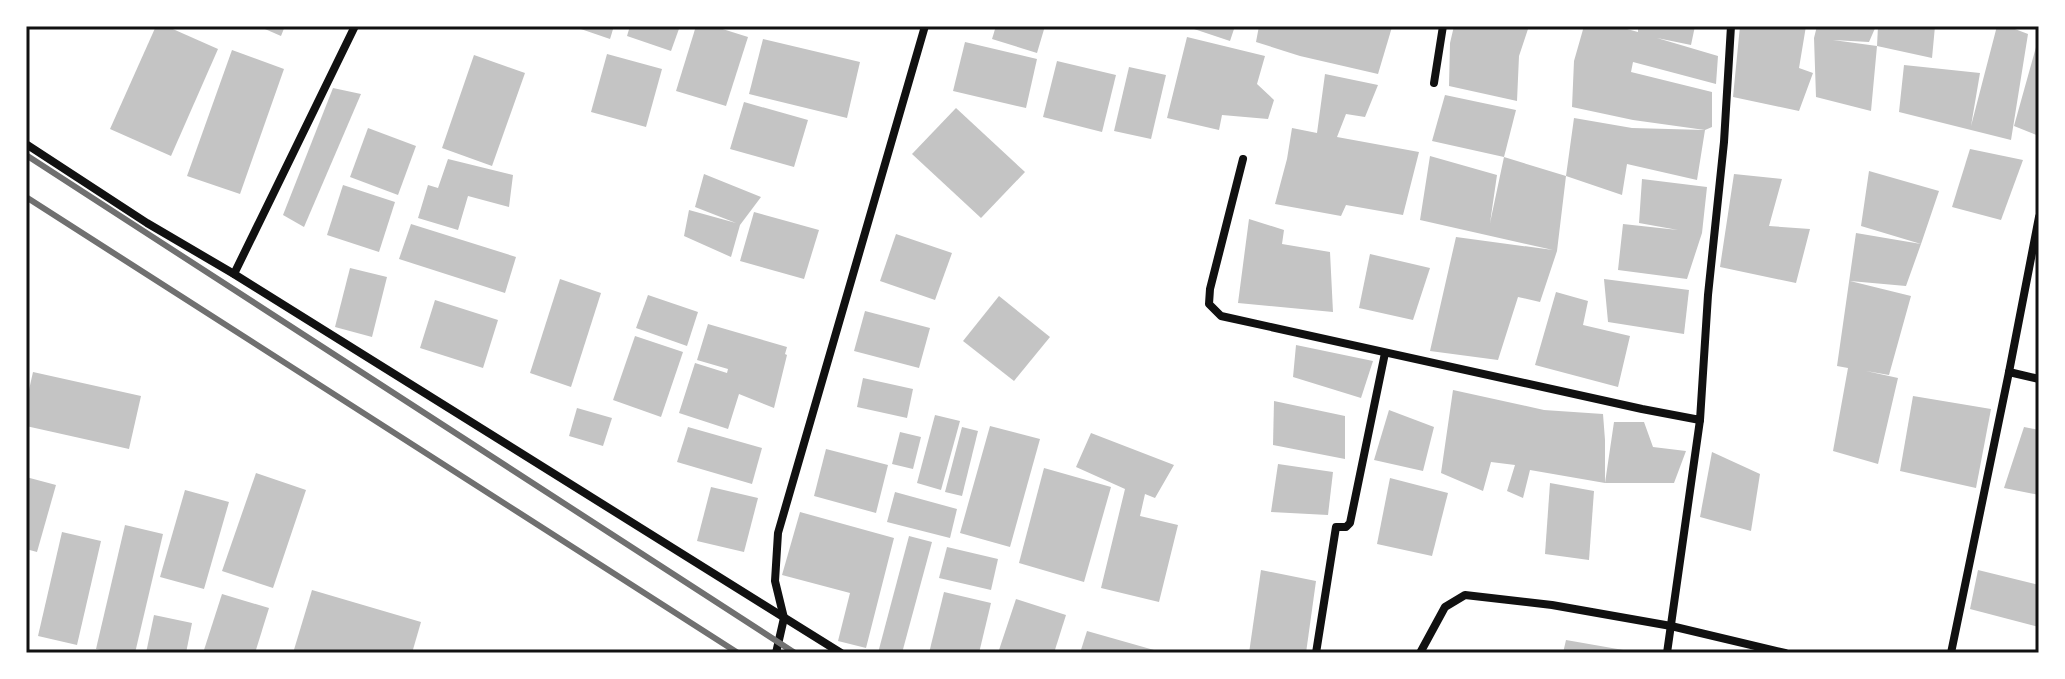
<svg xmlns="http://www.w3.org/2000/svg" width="2065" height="679" font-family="'Roboto Condensed',sans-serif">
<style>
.building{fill:#c4c4c4}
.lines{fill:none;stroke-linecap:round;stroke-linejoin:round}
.minor{stroke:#111;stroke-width:8}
.rail{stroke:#707070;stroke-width:6}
.neatline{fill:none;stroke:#111;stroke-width:3}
</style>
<rect width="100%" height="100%" fill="#fff"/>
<g class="building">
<polygon points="156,26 166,26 218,49 171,156 110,129"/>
<polygon points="258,26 285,26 281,36"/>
<polygon points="572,26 614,26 610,39"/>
<polygon points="630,26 680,26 671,51 627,36"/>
<polygon points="696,26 713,26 748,37 726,106 676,91"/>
<polygon points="996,26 1045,26 1037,53 992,39"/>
<polygon points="1185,26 1235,26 1230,41"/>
<polygon points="1259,26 1387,26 1392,27 1378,74 1300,56 1256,42"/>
<polygon points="1454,26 1529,26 1519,56 1517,101 1449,86 1450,43"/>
<polygon points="1584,26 1616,26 1638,32 1638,26 1695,26 1691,45 1657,38 1718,56 1716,84 1633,62 1631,72 1712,92 1712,127 1705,130 1633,120 1572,107 1574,61"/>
<polygon points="1740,26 1806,26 1799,68 1813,73 1799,111 1733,97"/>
<polygon points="1817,26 1876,26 1869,42 1833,40 1877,46 1871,111 1816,97 1814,38"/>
<polygon points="1878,26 1935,26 1932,58 1877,46"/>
<polygon points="1997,26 2007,26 2028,34 2011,140 1899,112 1904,65 1980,73 1971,126"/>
<polygon points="1187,37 1265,56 1257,84 1274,100 1268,119 1222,115 1219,130 1167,118"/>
<polygon points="763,39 860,62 847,118 749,94"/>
<polygon points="2038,40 2039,40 2039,136 2014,126"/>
<polygon points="965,42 1037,59 1026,108 953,91"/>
<polygon points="232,50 284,69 240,194 187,176"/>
<polygon points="607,54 662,69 646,127 591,112"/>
<polygon points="474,55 525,73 492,166 442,148"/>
<polygon points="1057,61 1116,75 1102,132 1043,117"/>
<polygon points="1129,67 1166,75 1151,139 1114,131"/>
<polygon points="1325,74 1378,85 1365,117 1346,114 1337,137 1419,152 1403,215 1346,205 1341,216 1275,204 1287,159 1292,128 1317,133"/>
<polygon points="333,88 361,94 304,227 283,215"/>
<polygon points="1445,95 1516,110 1504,157 1432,141"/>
<polygon points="744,102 808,120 794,167 730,149"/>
<polygon points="956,108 1025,172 981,218 912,154"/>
<polygon points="1574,118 1632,128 1705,130 1697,180 1627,164 1622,195 1566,176 1557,251 1540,302 1518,297 1498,360 1430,351 1456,237 1553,250 1420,220 1430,156 1497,175 1490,223 1504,157 1566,176"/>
<polygon points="368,128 416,146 398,195 350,177"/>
<polygon points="1970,149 2023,160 2001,220 1952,207"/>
<polygon points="448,159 513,175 509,207 468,196 458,230 418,218 428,185 438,188"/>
<polygon points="1869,171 1939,191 1921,244 1906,286 1850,281 1911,296 1889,375 1866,371 1898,378 1878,464 1833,451 1848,368 1837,366 1856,233 1921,244 1861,226"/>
<polygon points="704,174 761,197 740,225 731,257 684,236 689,210 736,223 695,207"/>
<polygon points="1734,174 1782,179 1769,226 1810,229 1796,283 1720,267"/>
<polygon points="1642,179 1707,187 1702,233 1687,279 1618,270 1623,224 1678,230 1639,223"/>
<polygon points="343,185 395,202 379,252 327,235"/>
<polygon points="754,212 819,230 804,279 740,261"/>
<polygon points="1249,219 1284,230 1282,244 1330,252 1333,312 1238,303"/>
<polygon points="411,224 516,257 505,293 399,259"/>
<polygon points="896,234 952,253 935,300 880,281"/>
<polygon points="1370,254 1430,268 1413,320 1359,308"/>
<polygon points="350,268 387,277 372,337 335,327"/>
<polygon points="560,279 601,293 571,387 530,373"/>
<polygon points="1604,279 1689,290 1684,334 1608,322"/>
<polygon points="1556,292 1588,301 1583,325 1630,336 1618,387 1535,365"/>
<polygon points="648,295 698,312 687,346 636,328"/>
<polygon points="999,296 1050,337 1014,381 963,341"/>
<polygon points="435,300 498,320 483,368 420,348"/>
<polygon points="865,311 930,328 919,368 854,351"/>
<polygon points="708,324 787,347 785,354 787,355 774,408 739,394 728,429 679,413 695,363 727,373 728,369 697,360"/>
<polygon points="635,336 683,352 661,417 613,400"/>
<polygon points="1296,345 1373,361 1361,398 1293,377"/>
<polygon points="33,372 141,396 129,449 26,426 26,403"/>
<polygon points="863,378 913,389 907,418 857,407"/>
<polygon points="1453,390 1544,410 1603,414 1605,440 1605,483 1614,422 1644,422 1653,447 1686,451 1674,483 1605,483 1530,470 1523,498 1507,491 1515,465 1491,462 1483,491 1441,473"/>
<polygon points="1913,396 1991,409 1976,488 1900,471"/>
<polygon points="1274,401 1345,416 1345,459 1273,445"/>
<polygon points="577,408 612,418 603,446 569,436"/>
<polygon points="1389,410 1434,427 1423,471 1374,460"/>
<polygon points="935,415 960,421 941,490 917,483"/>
<polygon points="990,426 1040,439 1010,547 960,533"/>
<polygon points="688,427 762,448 752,484 677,462"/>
<polygon points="962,427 978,431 962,496 945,492"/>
<polygon points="2024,427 2039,430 2039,495 2004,488"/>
<polygon points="900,432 921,437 913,469 892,464"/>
<polygon points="1091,433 1174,465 1155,498 1145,494 1140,516 1178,525 1159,602 1101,588 1125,489 1076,467"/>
<polygon points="826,449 888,465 876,513 814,496"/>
<polygon points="1712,452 1760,474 1751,531 1700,517"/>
<polygon points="1278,464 1333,472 1328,515 1271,512"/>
<polygon points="1044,468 1111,487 1084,582 1019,563"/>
<polygon points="256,473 306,490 273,588 222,571"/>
<polygon points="26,477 56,485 37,552 26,549"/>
<polygon points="1390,478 1448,493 1432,556 1377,544"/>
<polygon points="1550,483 1594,491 1589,560 1545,554"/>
<polygon points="711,487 758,498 744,552 697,541"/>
<polygon points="185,490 229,502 204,589 160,577"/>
<polygon points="895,492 957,509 950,538 887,522"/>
<polygon points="800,512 894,538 866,648 838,641 850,593 782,575"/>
<polygon points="125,525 163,534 135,653 114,653 96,649"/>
<polygon points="62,532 101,541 77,645 38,636"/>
<polygon points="909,536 932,542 902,653 878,653"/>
<polygon points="947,547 998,559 991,590 939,578"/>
<polygon points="1261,570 1316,581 1306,653 1249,653"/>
<polygon points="1978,570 2039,585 2039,627 1970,609"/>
<polygon points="312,590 421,622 412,653 293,653"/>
<polygon points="944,592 991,603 979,653 929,653"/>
<polygon points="222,594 269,608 255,653 214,653 204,650"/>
<polygon points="1016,599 1066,615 1054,653 998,653"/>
<polygon points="154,615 192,623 186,653 146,653"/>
<polygon points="1087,631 1161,652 1161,653 1080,653"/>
<polygon points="1566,640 1629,651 1628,653 1563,653"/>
</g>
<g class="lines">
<g class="minor">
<polyline points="1434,83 1443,26"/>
<polyline points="26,144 147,223 234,274 841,653"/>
<polyline points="1243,159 1210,289 1209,304 1221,316 1642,409 1700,420 1708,295 1724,142 1731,26"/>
<polyline points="234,274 355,26"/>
<polyline points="2009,372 2039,379"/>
<polyline points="776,653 784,618 775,581 778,533 925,26"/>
<polyline points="1316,653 1336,527 1346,527 1350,523 1385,353"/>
<polyline points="1420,653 1445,607 1465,595 1552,605 1671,626 1785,653"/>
<polyline points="1667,653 1700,420"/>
<polyline points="1951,653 2009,372 2039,217"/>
</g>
<g class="rail">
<polyline points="26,155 795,653"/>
<polyline points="26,197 738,653"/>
</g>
</g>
<rect width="2065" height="679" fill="none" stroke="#ffffff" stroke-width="56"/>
<rect x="28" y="28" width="2009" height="623" class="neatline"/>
</svg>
